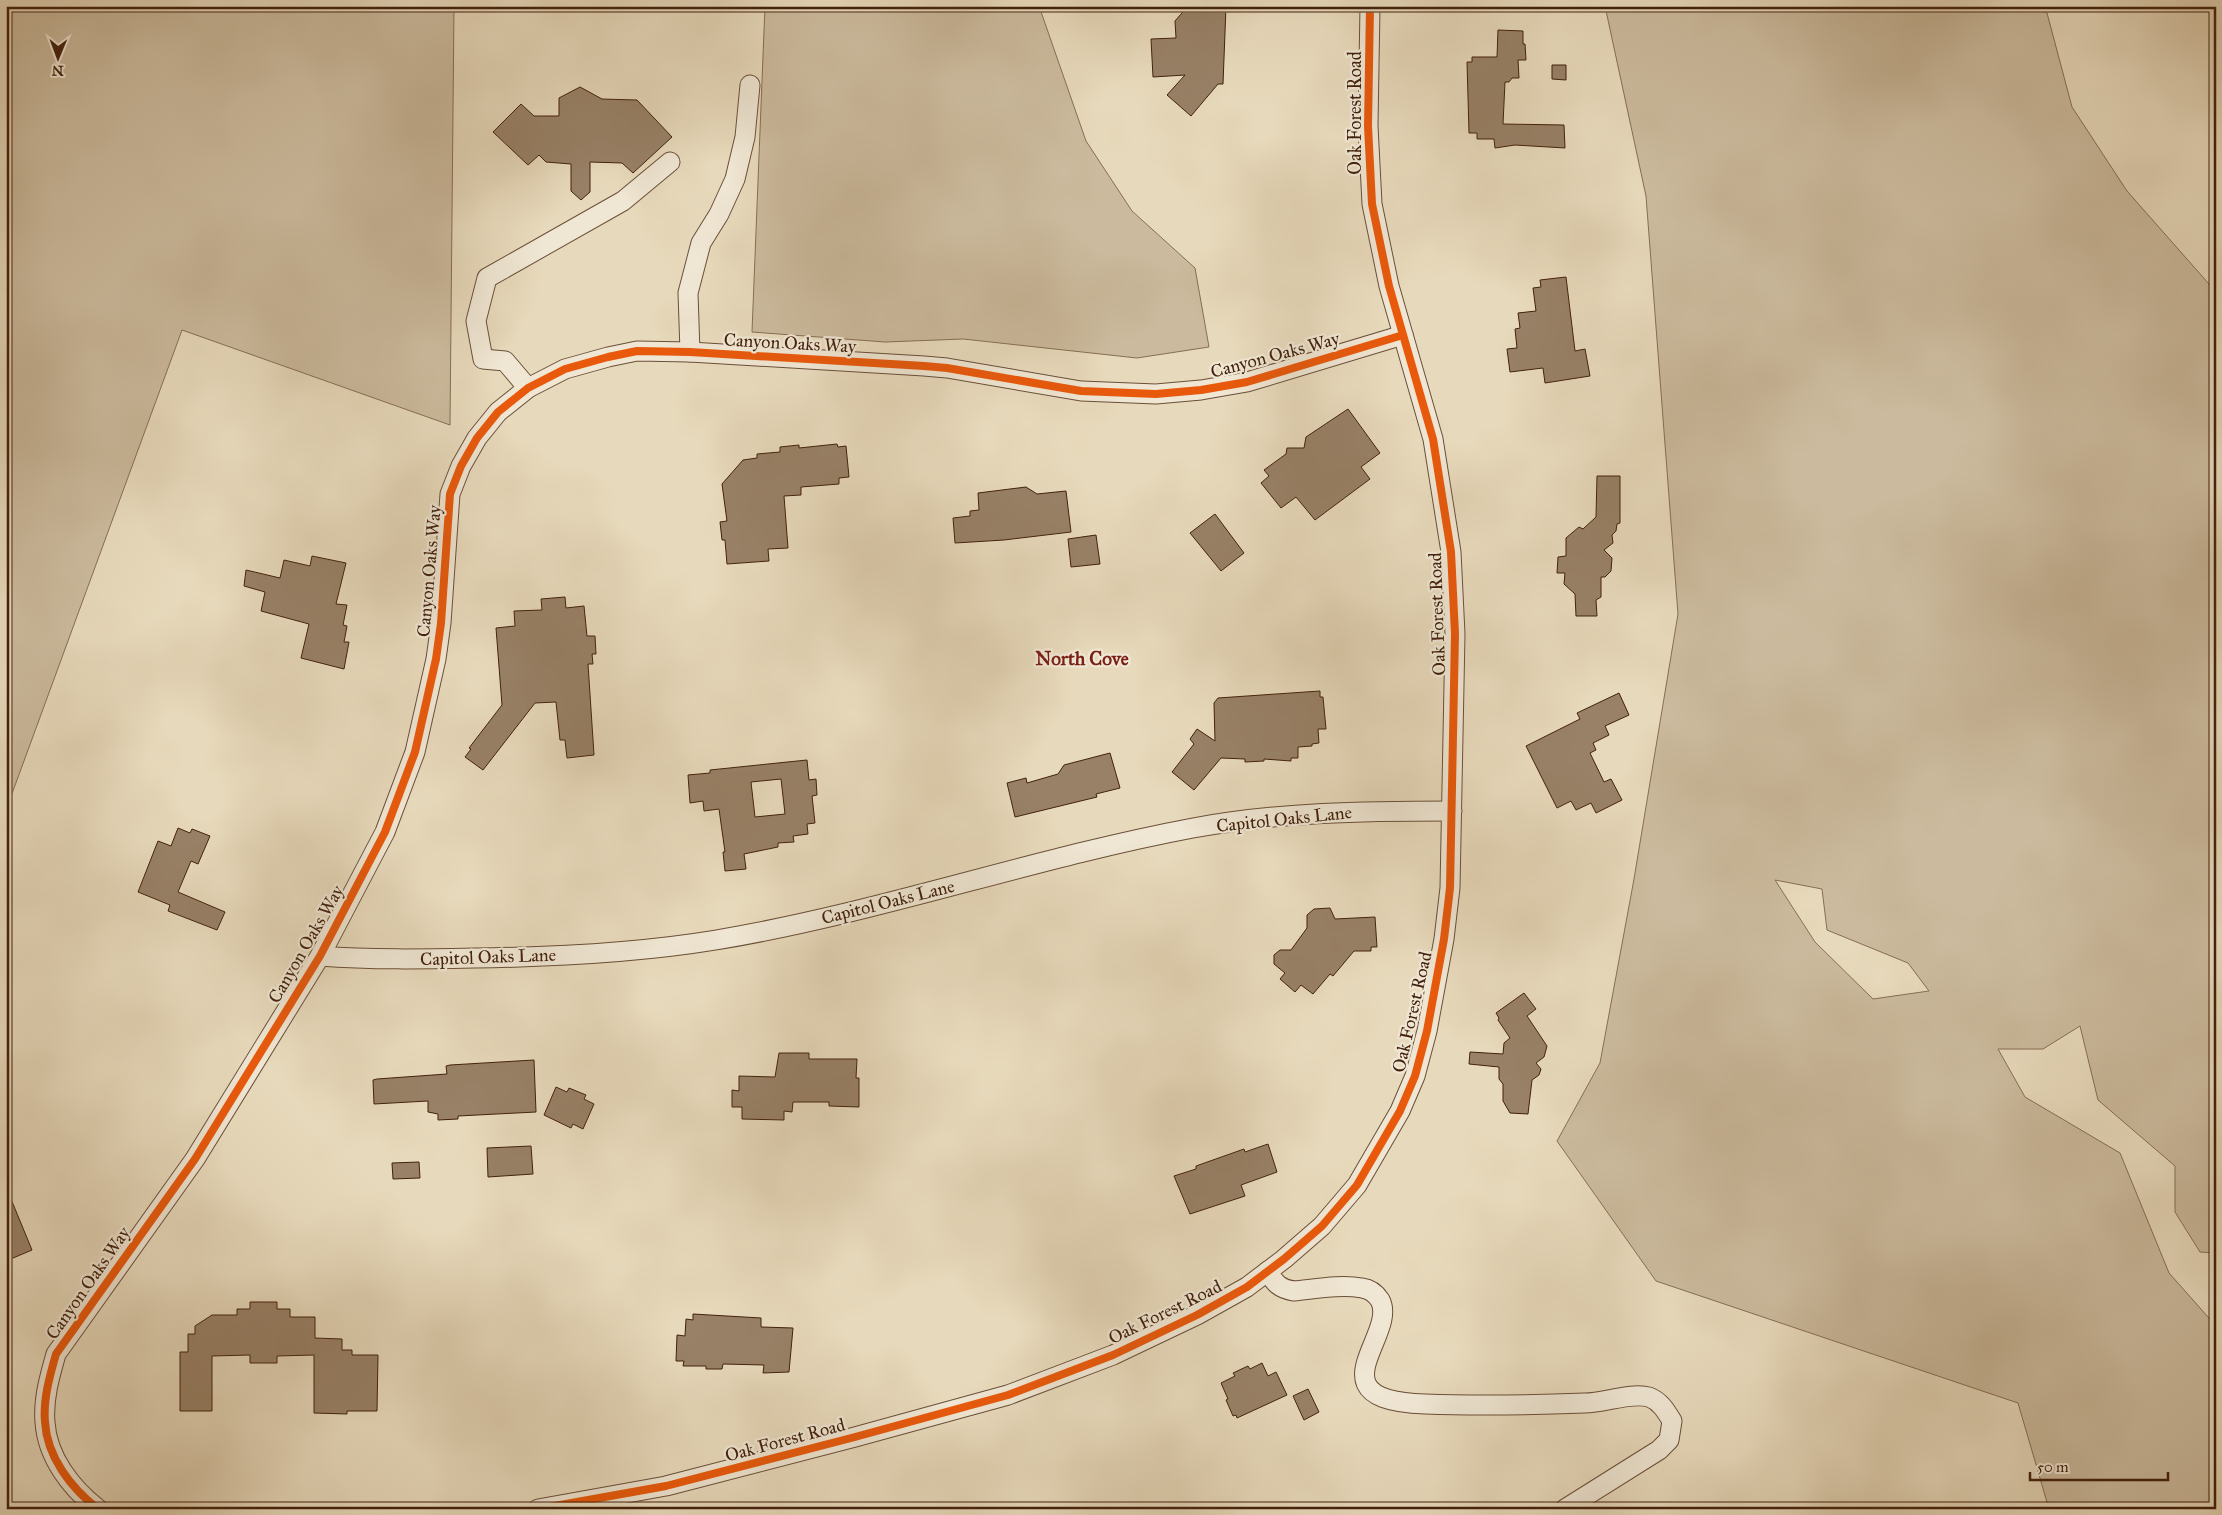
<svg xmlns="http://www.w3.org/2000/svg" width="2222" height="1515" font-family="'IM FELL Great Primer',serif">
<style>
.green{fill:#cbba9d;stroke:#866e55;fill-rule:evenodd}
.building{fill:#988167;stroke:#42210d;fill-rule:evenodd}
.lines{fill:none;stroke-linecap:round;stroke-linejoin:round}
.minor-casing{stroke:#6b4f38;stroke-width:21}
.minor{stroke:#efe6d3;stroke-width:19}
.cycleway-casing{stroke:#efe6d3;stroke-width:11}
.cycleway{stroke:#e8590c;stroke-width:8}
.labels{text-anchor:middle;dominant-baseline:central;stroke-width:4.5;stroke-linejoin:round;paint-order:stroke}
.street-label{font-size:18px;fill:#42210d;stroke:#efe6d3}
.neighbourhood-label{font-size:19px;font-weight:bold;fill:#7a1f14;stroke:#efe6d3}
</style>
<rect width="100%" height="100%" fill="#e7d9bb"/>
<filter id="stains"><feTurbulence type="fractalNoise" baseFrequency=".004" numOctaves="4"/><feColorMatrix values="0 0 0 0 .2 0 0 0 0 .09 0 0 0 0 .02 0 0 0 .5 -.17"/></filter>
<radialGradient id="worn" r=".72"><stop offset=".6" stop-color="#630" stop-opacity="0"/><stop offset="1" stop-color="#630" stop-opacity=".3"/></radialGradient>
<g class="green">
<polygon points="6,6 454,6 450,425 182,330 6,810"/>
<polygon points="765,6 1039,6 1086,141 1132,211 1195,268 1209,347 1137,358 963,339 885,342 752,332"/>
<path d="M1605,6H2033L2047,13L2072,107L2127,191L2216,292V1253L2200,1252L2175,1212V1166L2098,1100L2080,1026L2043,1049H1998L2025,1097L2120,1153L2169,1273L2216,1326V1509H2049L2018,1403L1656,1281L1557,1141L1600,1063L1634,879L1678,614L1646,196ZM1775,880L1822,889L1827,930L1908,963L1929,991L1873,999L1815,942Z"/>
</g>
<g class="building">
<polygon points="1188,6 1226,6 1223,84 1218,84 1191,116 1167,95 1185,75 1153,77 1151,39 1176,38 1175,21"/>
<polygon points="1498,30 1523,31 1523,44 1525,44 1526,60 1518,60 1519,78 1512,78 1509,82 1505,82 1503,124 1564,125 1565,148 1515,145 1495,148 1494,139 1477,139 1477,133 1469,133 1467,62 1472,62 1472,57 1497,57"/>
<polygon points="1552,65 1566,65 1566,80 1552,79"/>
<polygon points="580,87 602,99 637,100 672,137 633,173 622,163 590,162 590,192 581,200 571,191 571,164 546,162 539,155 528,165 493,132 521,104 534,116 559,116 559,98"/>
<polygon points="1566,277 1575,351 1585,349 1590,376 1545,383 1543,368 1510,372 1507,349 1517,348 1515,329 1520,328 1518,313 1536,311 1533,288 1541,287 1540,280"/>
<polygon points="1348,409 1380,453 1361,467 1370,479 1315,520 1296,497 1281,508 1261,483 1269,476 1264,470 1286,454 1287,448 1304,448 1306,437"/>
<polygon points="837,444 838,447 846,446 849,477 839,478 839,484 801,487 801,495 784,496 788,548 768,549 769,561 727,564 725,540 722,540 720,522 727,521 722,484 743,460 757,458 757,454 780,452 780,447 799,445 799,448"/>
<polygon points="1597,476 1620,476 1620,523 1617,524 1616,531 1612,535 1613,543 1604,550 1612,558 1611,571 1605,577 1601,577 1601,597 1596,600 1597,616 1576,616 1575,594 1564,584 1565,573 1557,573 1558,557 1566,556 1566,538 1579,527 1583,529 1596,517"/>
<polygon points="1026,487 1037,494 1066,491 1071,532 1004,540 955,543 953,518 970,516 970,511 979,510 978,493"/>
<polygon points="1215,514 1244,553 1221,571 1190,533"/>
<polygon points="1096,535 1100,564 1071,567 1068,539"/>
<polygon points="312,556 346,563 336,604 347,605 343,625 347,626 344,642 349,642 344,669 301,658 309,624 261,611 265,592 244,586 246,570 280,578 284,560 310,566"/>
<polygon points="565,597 566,608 584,606 587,636 595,636 596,654 592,654 593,664 588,664 594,755 567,758 565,740 560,740 556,702 535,703 483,770 465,757 471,749 469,748 502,705 496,628 515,626 514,611 542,610 541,599"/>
<polygon points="1320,691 1320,697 1323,697 1326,729 1318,729 1319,743 1312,744 1312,746 1298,747 1298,758 1291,758 1291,761 1264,759 1264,761 1245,762 1245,759 1221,758 1194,790 1172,772 1194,744 1190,739 1197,729 1215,741 1214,703 1218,698"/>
<polygon points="1619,693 1629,715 1605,726 1609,735 1593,743 1596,750 1590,753 1604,782 1611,779 1622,800 1596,813 1591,803 1576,810 1571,801 1557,808 1526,746 1580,719 1577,713"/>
<polygon points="1110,753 1120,788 1096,794 1097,797 1015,817 1007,783 1026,778 1027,783 1058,774 1064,765"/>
<path d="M807,760L809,780L816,779L817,795L812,796L815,823L807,824L808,834L793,836L794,842L778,843V847L744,854L746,869L725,871L723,852H725L719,809L704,811L703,801L690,803L688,775L710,773V770ZM781,779L785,814L755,817L751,782Z"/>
<polygon points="178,828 190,833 192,829 210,836 198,864 191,861 178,892 225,912 217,930 168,911 170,905 138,892 158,841 171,846"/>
<polygon points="1330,908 1335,919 1375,917 1377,947 1371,947 1371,951 1354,951 1333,976 1330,974 1313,994 1301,985 1295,992 1280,979 1285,973 1274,964 1274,955 1280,950 1291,950 1307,928 1307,915 1314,909"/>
<polygon points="1524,993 1536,1009 1527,1016 1547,1046 1544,1057 1536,1063 1541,1069 1539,1075 1532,1080 1528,1114 1510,1113 1503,1101 1503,1084 1499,1079 1499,1067 1469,1064 1470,1052 1503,1054 1504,1043 1510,1038 1498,1020 1499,1018 1496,1013"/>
<polygon points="779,1053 809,1053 809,1059 857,1059 856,1078 859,1078 859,1107 829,1106 829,1102 793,1102 792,1112 784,1111 784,1120 742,1119 742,1107 732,1107 732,1090 739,1091 739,1076 775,1077"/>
<polygon points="534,1060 536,1112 458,1116 458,1119 438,1120 438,1114 428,1112 428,1101 374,1104 373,1080 377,1079 447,1074 446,1066 450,1065"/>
<polygon points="556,1087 567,1092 569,1088 586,1095 584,1099 594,1104 583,1129 573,1124 571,1128 544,1115"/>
<polygon points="1268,1144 1277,1172 1241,1185 1245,1196 1190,1214 1174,1176 1196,1169 1196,1166 1244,1149 1245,1152"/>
<polygon points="531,1146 533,1174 488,1177 487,1148"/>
<polygon points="419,1162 420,1178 393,1179 392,1163"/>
<polygon points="6,1187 32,1250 6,1261"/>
<polygon points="250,1302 277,1302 277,1309 290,1309 290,1317 315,1317 315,1338 342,1339 342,1350 352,1350 352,1355 378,1355 377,1411 347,1411 347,1414 314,1413 314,1355 277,1356 277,1363 250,1363 250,1355 212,1356 212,1411 180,1411 180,1352 188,1352 188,1334 195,1334 195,1326 212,1315 237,1315 237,1309 250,1309"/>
<polygon points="693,1314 761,1318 761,1327 793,1328 789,1372 763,1373 764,1365 723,1364 722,1369 706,1369 706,1366 683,1366 684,1361 676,1361 677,1335 685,1336 686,1319 693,1320"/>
<polygon points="1262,1363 1268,1376 1276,1372 1287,1395 1237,1418 1236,1415 1233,1416 1226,1400 1228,1399 1221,1383 1235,1376 1233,1373 1248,1366 1250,1369"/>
<polygon points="1308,1389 1319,1412 1304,1420 1293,1396"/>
</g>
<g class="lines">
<g class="minor-casing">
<g id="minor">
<polyline points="690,352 688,293 701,243 719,214 735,179 745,137 750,85"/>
<polyline points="528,388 505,361 483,359 476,321 487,278 623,201 670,162"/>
<path d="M320,956C372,960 423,959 475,958C555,957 637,953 716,940C878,913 1033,858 1193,828C1278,812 1366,811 1452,811"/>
<path d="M1268,1271C1274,1283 1280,1289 1294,1291C1315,1289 1341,1284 1362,1288C1370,1289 1376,1294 1380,1300C1399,1335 1309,1400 1425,1404C1478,1406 1532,1405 1585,1403C1604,1403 1631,1392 1649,1397C1660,1401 1666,1411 1672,1421L1669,1440L1659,1450L1565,1509"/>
<path d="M98,1509C71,1488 47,1457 45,1422C43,1399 50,1375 56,1354L195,1159L320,956L385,832L415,752L436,659L441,623L450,494L461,466L477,438L498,412L528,388L565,369L608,357L637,351L690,352L924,366L947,368L1081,391L1156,394L1201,390L1247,382L1403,335"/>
<polyline points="538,1509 666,1486 855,1437 1008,1395 1113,1355 1197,1315 1247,1287 1284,1259 1322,1226 1357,1185 1400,1111 1415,1076 1427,1031 1444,939 1450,888 1455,634 1451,552 1433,439 1389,286 1372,204 1368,126 1370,6"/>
</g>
</g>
<use href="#minor" class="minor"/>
<g class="cycleway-casing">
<g id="cycleway">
<path d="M98,1509C71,1488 47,1457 45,1422C43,1399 50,1375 56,1354L195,1159L320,956L385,832L415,752L436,659L441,623L450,494L461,466L477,438L498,412L528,388L565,369L608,357L637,351L690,352L924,366L947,368L1081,391L1156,394L1201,390L1247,382L1403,335"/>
<polyline points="538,1509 666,1486 855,1437 1008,1395 1113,1355 1197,1315 1247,1287 1284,1259 1322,1226 1357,1185 1400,1111 1415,1076 1427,1031 1444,939 1450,888 1455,634 1451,552 1433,439 1389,286 1372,204 1368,126 1370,6"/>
</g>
</g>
<use href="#cycleway" class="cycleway"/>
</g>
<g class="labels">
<g class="street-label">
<text transform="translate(1355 113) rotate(-90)">Oak Forest Road</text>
<text transform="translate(790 343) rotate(3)">Canyon Oaks Way</text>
<text transform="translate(1275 355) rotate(-15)">Canyon Oaks Way</text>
<text transform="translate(429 571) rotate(-85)">Canyon Oaks Way</text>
<text transform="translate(1437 614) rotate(-92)">Oak Forest Road</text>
<text transform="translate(1284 819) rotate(-6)">Capitol Oaks Lane</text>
<text transform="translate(888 902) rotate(-14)">Capitol Oaks Lane</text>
<text transform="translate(306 944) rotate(-60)">Canyon Oaks Way</text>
<text transform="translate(488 957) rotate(-2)">Capitol Oaks Lane</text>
<text transform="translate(1412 1012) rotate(-77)">Oak Forest Road</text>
<text transform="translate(88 1283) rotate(-55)">Canyon Oaks Way</text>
<text transform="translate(1165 1312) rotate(-26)">Oak Forest Road</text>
<text transform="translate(785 1440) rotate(-15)">Oak Forest Road</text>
</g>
<g class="neighbourhood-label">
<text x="1082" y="658">North Cove</text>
</g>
</g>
<rect width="2222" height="1515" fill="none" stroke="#e7d9bb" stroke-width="25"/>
<rect x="8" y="8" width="2207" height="1500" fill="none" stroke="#42210d" stroke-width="2.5"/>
<rect x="12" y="12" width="2197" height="1490" fill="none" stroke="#42210d"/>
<g transform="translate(58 58) rotate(181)" stroke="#efe6d3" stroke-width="4" paint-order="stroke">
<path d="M0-4L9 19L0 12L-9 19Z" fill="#42210d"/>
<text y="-8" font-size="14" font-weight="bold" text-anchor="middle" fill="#42210d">N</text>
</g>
<path d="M2030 1472v8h138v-8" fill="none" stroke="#42210d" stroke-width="2.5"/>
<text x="2037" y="1472" font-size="15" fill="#42210d" stroke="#efe6d3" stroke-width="4" paint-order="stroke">50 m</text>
<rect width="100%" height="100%" filter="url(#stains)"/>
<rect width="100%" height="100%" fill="url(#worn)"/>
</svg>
